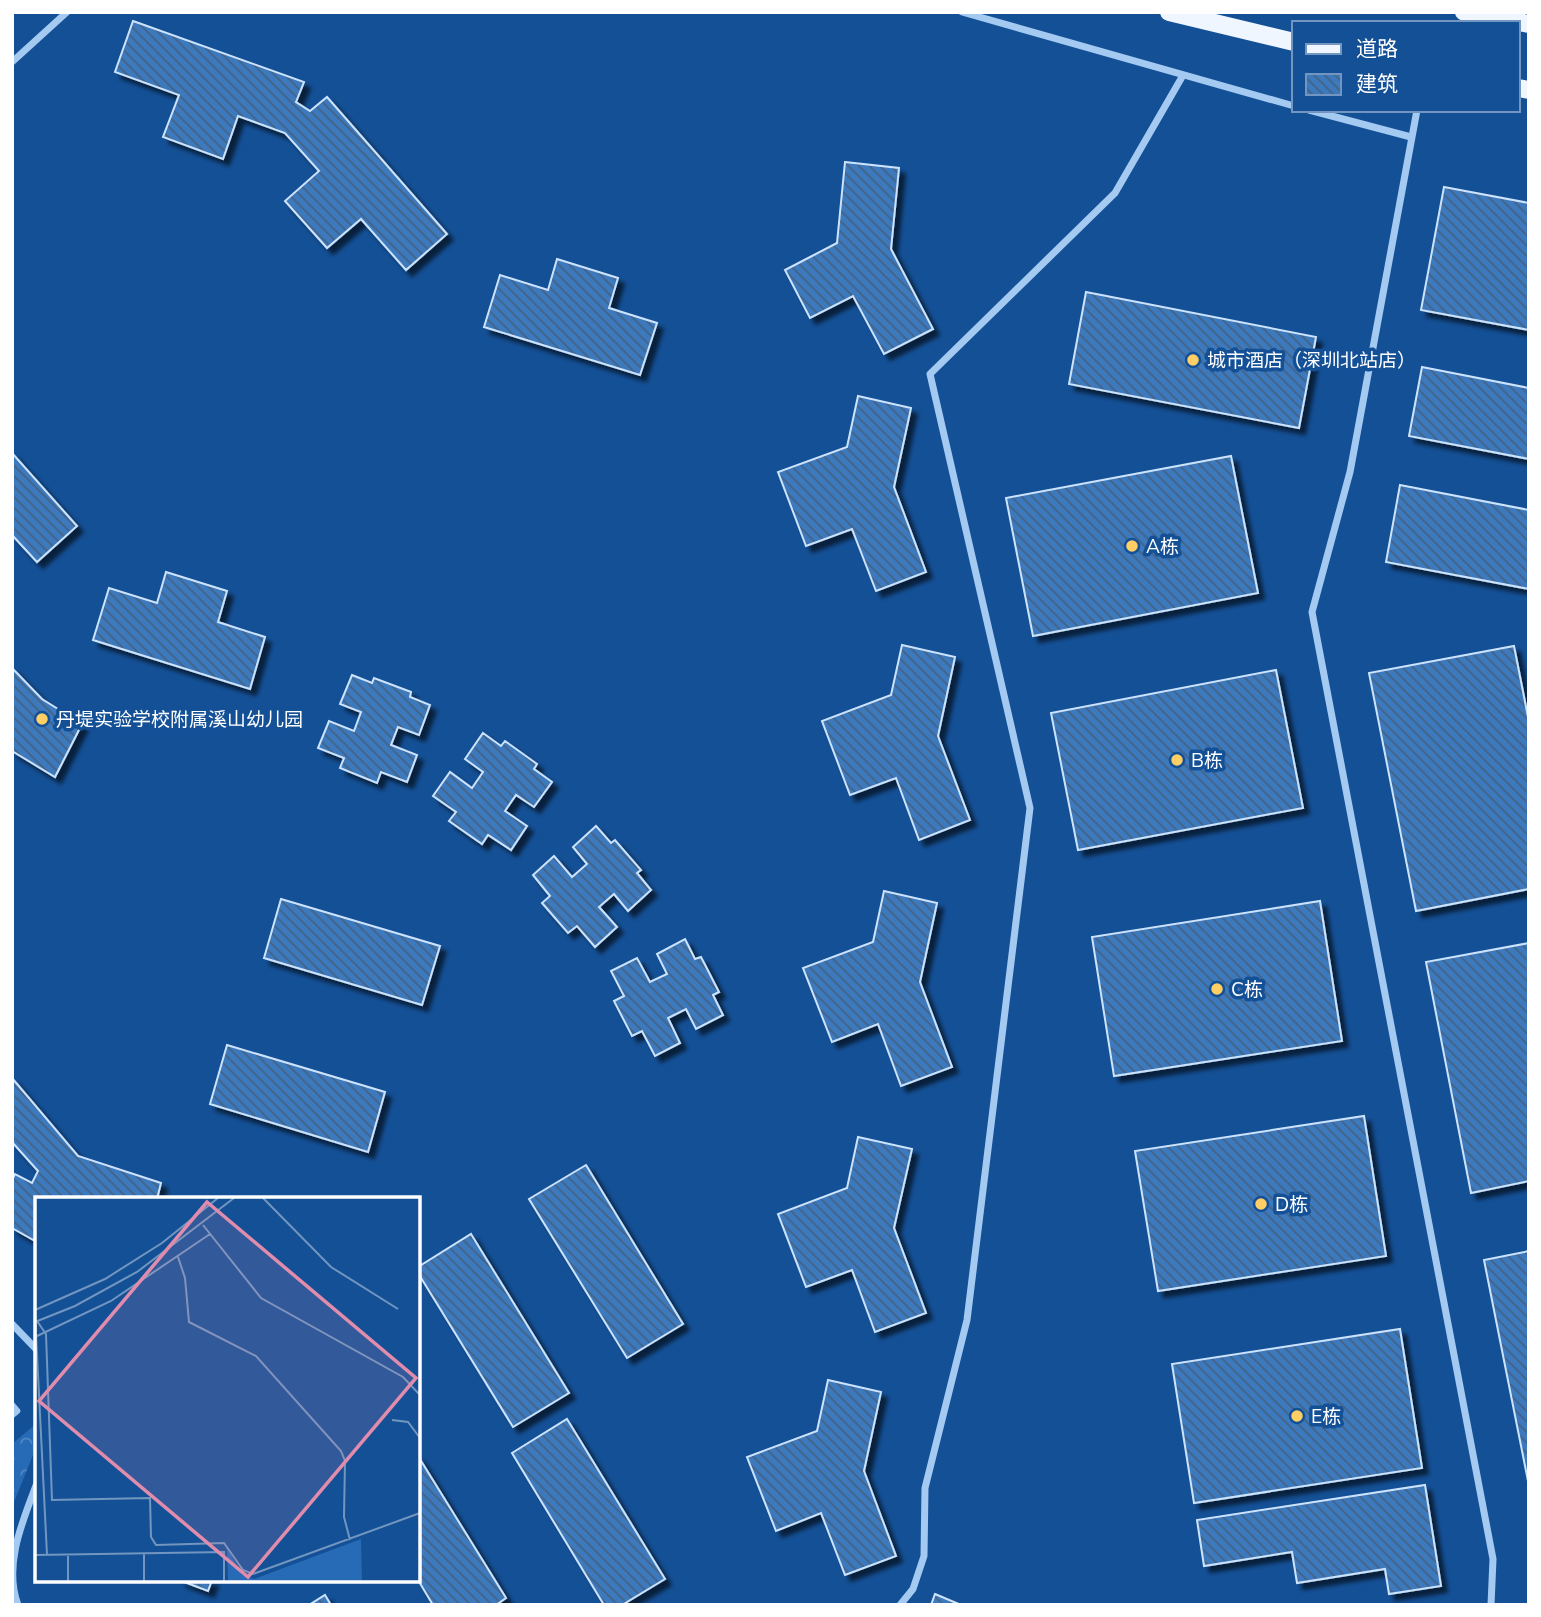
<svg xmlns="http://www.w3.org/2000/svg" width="1541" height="1617" font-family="Mulish,'Noto Sans SC',sans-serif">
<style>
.forest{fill:url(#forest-crowns)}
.building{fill:url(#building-back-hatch);stroke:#cce3fd;stroke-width:2;filter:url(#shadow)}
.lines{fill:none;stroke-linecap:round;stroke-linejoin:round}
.service{stroke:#a4caf2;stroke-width:5}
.minor{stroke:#a4caf2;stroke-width:7}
.primary{stroke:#eff6ff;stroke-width:18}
.poi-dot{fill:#ffce65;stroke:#145096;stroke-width:2.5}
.labels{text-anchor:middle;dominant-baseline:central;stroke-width:7;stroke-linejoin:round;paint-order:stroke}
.poi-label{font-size:19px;fill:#fff;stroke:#145096;text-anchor:start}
.inset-road{fill:none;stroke:#7296c0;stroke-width:2}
.view{fill:#e08cad;fill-opacity:0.15;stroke:#e08cad;stroke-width:3.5}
.inset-edge{fill:none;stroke:#fff;stroke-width:3.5}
</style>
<defs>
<pattern id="forest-crowns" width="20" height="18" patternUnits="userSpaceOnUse" patternTransform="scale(1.75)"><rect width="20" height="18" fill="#276ab5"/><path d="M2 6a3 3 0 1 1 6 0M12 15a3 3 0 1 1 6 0" fill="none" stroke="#5288c4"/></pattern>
<pattern id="building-back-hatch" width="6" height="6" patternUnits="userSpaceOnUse" patternTransform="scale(1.75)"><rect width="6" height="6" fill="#3d79bd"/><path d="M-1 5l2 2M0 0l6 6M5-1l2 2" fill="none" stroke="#446284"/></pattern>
<filter id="shadow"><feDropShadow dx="6" dy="6" stdDeviation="2" flood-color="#0009"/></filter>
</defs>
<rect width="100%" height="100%" fill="#145096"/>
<polygon class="forest" points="37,1423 37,1445 12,1507 12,1444"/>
<g class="building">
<polygon points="133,21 304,82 296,102 310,111 327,97 447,234 406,270 361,219 327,248 285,201 319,171 285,133 238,116 223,159 163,137 179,95 115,72"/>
<polygon points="845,162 899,168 891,249 933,329 884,354 853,296 810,318 785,270 837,243"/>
<polygon points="1444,187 1529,203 1529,330 1421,310"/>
<polygon points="557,259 618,278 609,308 657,323 640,375 484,327 500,275 548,290"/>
<polygon points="1086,292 1316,337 1299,428 1069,384"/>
<polygon points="1422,367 1529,388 1529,459 1409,436"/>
<polygon points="858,396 911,408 894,487 926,572 876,591 852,529 806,546 778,472 847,447"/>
<polygon points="12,453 77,526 37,562 12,535"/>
<polygon points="1231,456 1258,593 1033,636 1006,498"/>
<polygon points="1400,485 1529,510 1529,589 1386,562"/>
<polygon points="166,572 227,591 218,622 265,637 250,689 93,640 109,588 157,603"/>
<polygon points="902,645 955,657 938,736 970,820 919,840 896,778 850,795 822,721 891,695"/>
<polygon points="1514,646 1529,722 1529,889 1416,911 1369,673"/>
<polygon points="12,668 42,699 82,724 55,777 12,751"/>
<polygon points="1276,670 1303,808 1078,850 1051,713"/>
<polygon points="352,675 372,683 374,678 411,692 410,697 430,705 419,735 398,727 391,745 417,755 407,782 381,772 377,783 340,768 344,758 318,748 329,721 354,731 361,712 340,704"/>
<polygon points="483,733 501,746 505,741 537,764 534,769 552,782 534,807 516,795 505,811 527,826 511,850 488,835 482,844 449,821 456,812 433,796 450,772 472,788 483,772 465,759"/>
<polygon points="596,826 611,843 615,840 641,870 637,873 651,890 628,911 614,894 599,907 617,927 595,947 577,926 568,933 542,903 550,896 533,875 554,856 572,877 587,864 573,847"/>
<polygon points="884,891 937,903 920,982 952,1067 901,1086 878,1024 832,1042 803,968 873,942"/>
<polygon points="281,899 440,946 422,1005 264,958"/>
<polygon points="1320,901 1342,1041 1114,1076 1092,937"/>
<polygon points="685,939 695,959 701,957 719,992 713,995 723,1015 696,1029 686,1009 668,1018 680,1043 655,1056 642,1031 632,1036 614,1001 624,996 611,971 637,958 650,982 667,974 657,954"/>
<polygon points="1529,943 1529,1181 1471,1193 1426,962"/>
<polygon points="227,1045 385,1092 368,1152 210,1104"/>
<polygon points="12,1078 78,1156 161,1183 157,1199 37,1199 37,1242 12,1228 12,1180 15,1174 32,1183 38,1171 12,1142"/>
<polygon points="1364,1116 1386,1256 1158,1291 1135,1151"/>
<polygon points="858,1137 912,1149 894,1228 926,1313 875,1332 852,1270 806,1287 778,1214 847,1188"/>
<polygon points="586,1165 683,1324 627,1358 529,1199"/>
<polygon points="471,1234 569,1393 513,1427 418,1273 418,1267"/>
<polygon points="1529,1251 1529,1480 1528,1481 1484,1260"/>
<polygon points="1400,1329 1422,1468 1194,1503 1172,1364"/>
<polygon points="828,1380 881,1392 864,1471 896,1556 845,1575 821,1513 776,1531 747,1457 817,1431"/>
<polygon points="567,1419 665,1579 622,1605 604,1605 512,1453"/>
<polygon points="418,1456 506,1598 496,1605 433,1605 418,1580"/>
<polygon points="1425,1485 1441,1586 1389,1594 1385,1569 1297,1583 1292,1552 1204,1566 1197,1520"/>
<polygon points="179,1580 212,1580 208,1591"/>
<polygon points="935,1594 961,1605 931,1605"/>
<polygon points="325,1595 331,1605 309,1605"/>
</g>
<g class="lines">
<polyline class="service" points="12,1404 18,1411 12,1416"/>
<g class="minor">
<polyline points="962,12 1294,106"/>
<polyline points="12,62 67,12"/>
<polyline points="1309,110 1411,137"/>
<polyline points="1417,110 1350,472 1312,612 1493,1559 1491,1605"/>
<polyline points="12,1324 37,1350"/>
<path d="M18,1605C3,1565 23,1520 37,1483"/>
<polyline points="900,1605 913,1589 924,1556 925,1488 967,1320 1030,808 930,374 1115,193 1182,77"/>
</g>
<g class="primary">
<polyline points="1169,12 1294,42"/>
<polyline points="1464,12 1529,24"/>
<polyline points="1518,88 1529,90"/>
</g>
</g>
<g class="poi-dot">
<circle cx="1193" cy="360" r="7"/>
<circle cx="1132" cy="546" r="7"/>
<circle cx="42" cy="719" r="7"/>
<circle cx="1177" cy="760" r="7"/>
<circle cx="1217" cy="989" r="7"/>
<circle cx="1261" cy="1204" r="7"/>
<circle cx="1297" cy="1416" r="7"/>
</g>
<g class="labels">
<g class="poi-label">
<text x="1207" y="360">城市酒店（深圳北站店）</text>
<text x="1146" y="546">A栋</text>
<text x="56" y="719">丹堤实验学校附属溪山幼儿园</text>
<text x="1191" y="760">B栋</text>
<text x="1231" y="989">C栋</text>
<text x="1275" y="1204">D栋</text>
<text x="1311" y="1416">E栋</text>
</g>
</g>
<g transform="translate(35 1197)">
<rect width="385" height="385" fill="#145096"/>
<path d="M326,342L327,384H193L192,351L207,378L219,382Z" fill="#276ab5"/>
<path class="inset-road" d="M228,1L296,70L363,112M168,28L226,101L368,180L385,198M143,60L150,81L154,125L221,159L306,254L310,264L309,320L315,343M0,113L70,82L127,46L183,1M0,117L12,358M2,124L11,137L17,303L115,301L116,340L121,348L189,346L208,373L218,377L385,316M0,125L40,109L102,75L199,1M0,140L76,104L175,37M357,223L373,225L385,241M33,357V384M0,358L189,355V384M109,384V357"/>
<path class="view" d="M172,5L381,181L213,380L4,204Z"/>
<rect width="385" height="385" class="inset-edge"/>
</g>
<rect width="1541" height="1617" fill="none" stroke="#ffffff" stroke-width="28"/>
<rect x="1292" y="21" width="228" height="91" fill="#145096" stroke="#7296c0" stroke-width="2"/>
<rect x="1306" y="44" width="35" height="10" fill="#eff6ff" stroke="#7296c0" stroke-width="2"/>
<text x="1356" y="56" font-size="21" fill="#ffffff">道路</text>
<rect x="1306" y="74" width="35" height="21" fill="url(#building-back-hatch)" stroke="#7296c0" stroke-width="2"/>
<text x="1356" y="91" font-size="21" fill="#ffffff">建筑</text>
</svg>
